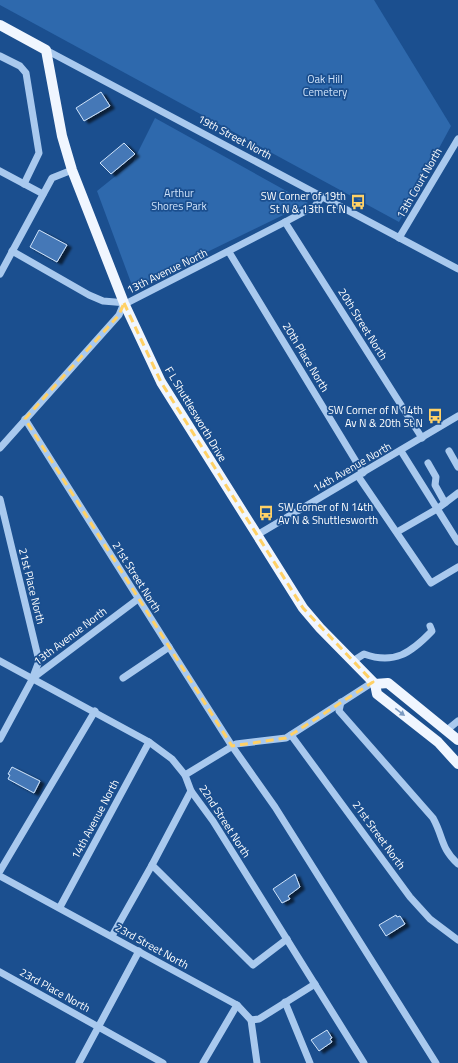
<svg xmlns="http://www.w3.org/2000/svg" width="458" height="1063" font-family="'Titillium Web',sans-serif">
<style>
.green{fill:#2e69ad}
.building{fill:#4478b7;stroke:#cfe3fa;filter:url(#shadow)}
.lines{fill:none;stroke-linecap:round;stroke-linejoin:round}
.minor{stroke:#a9c9ee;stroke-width:7}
.major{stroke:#f0f6ff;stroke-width:10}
.oneway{fill:#7b9ac1}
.marked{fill:none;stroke:#ffd166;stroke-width:3;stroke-dasharray:8 5;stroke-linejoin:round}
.labels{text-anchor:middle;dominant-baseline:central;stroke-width:3.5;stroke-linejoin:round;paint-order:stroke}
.park-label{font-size:11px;fill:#cfe3fa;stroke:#1b4f8f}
.street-label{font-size:11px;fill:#fff;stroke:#1b4f8f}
.poi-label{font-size:11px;fill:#fff;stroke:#1b4f8f;text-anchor:end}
</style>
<defs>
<filter id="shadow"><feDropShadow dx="4.5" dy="2.5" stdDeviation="1" flood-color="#0009"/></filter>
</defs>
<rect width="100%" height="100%" fill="#1b4f8f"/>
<g class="green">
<polygon points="0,0 374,0 451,126 399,222 0,5"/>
<polygon points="155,118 308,203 133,288 97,191 133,162"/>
</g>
<g class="building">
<polygon points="101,92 110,106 84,121 76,108"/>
<polygon points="124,143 135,154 111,174 100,163"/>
<polygon points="39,230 67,245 57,262 30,247"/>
<polygon points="12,767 40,781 34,793 8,779 10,775 8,774"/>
<polygon points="295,874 300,887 288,896 290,899 282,903 273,889"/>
<polygon points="396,915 397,917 400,916 405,924 386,936 379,925"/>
<polygon points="327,1030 332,1038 330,1039 332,1042 319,1051 311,1040"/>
</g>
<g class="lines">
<g class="minor">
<polyline points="46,50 458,269"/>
<polyline points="0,56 20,66 26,73 39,153 24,184"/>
<polyline points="0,171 43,194"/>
<polyline points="285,222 422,438"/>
<polyline points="399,238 458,139"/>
<polyline points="12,251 89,295 103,301 127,303 285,222 315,206 322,197"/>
<polyline points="229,252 363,473"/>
<polyline points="0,274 52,178 72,170"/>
<polyline points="25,419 169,647 232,746 275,807 436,1063"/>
<polyline points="0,448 119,315 124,303"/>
<polyline points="401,451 458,542"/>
<polyline points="449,451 458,467"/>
<polyline points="428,463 436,477 435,485 445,503"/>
<polyline points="358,476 431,583 458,567"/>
<polyline points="0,499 39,661 33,677"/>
<polyline points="397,532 437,509 458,493"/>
<polyline points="257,535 458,416"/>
<polyline points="0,661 149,742 172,759 185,775 191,791 213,821 364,1063"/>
<path d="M353,661L364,654C394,665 411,653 432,631L430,626"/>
<polyline points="123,678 169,647"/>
<path d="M341,702L339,711L433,818C444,838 440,847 458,864"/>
<polyline points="447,730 458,721"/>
<polyline points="291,735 410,897 430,919 458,940"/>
<polyline points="0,739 33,678 138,599"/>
<polyline points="185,775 236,744 286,738 373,682"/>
<polyline points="191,791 152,865 253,965 287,939"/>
<polyline points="0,871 95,711"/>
<polyline points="0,876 237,1005 251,1020 257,1063"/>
<polyline points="60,907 149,742"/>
<polyline points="112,936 152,865"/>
<polyline points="0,972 163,1063"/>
<polyline points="285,1002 310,1063"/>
<polyline points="251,1020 259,1019 315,984"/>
<polyline points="79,1063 139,951"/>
<polyline points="203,1063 237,1005"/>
</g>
<g class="major">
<polyline points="0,25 46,50 62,136 72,170 124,303 161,382 303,608 320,628 375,684 377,694 438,742 458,764"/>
<polyline points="375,684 388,683 458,740"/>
</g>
</g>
<defs><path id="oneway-solid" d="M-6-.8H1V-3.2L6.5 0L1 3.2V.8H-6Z"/></defs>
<use class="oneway" href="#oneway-solid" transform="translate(400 712) rotate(38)"/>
<path class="marked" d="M124,303L161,382L303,608L373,682L286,738L232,746L25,419L119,315Z"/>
<defs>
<g id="bus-bare" transform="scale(1.2)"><path d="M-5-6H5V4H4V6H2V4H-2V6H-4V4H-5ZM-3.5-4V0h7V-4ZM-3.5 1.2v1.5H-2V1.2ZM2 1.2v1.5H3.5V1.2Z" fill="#ffd166" stroke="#1b4f8f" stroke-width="2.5" paint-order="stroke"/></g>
</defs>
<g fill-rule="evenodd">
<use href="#bus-bare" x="358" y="202"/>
<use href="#bus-bare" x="435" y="416"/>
<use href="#bus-bare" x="266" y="513"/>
</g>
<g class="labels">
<g class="park-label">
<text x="325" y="79">Oak Hill<tspan x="325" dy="13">Cemetery</tspan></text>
<text x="179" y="193">Arthur<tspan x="179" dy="13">Shores Park</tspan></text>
</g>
<g class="street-label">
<text transform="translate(235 137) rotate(28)">19th Street North</text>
<text transform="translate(419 183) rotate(-60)">13th Court North</text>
<text transform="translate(167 271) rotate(-26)">13th Avenue North</text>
<text transform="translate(363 324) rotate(58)">20th Street North</text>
<text transform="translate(306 357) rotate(59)">20th Place North</text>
<text transform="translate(196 414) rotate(59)">F L Shuttlesworth Drive</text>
<text transform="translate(352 467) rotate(-30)">14th Avenue North</text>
<text transform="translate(137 577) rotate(58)">21st Street North</text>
<text transform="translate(32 586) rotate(76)">21st Place North</text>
<text transform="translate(70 636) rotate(-37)">13th Avenue North</text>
<text transform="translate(95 819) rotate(-62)">14th Avenue North</text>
<text transform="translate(225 821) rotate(57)">22nd Street North</text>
<text transform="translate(379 835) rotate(54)">21st Street North</text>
<text transform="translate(152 946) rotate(29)">23rd Street North</text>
<text transform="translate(55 990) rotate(29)">23rd Place North</text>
</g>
<g class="poi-label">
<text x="346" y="196">SW Corner of 19th<tspan x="346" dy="13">St N &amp; 13th Ct N</tspan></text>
<text x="423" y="410">SW Corner of N 14th<tspan x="423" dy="13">Av N &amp; 20th St N</tspan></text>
<text x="278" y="507" text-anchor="start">SW Corner of N 14th<tspan x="278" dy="13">Av N &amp; Shuttlesworth</tspan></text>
</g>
</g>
</svg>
